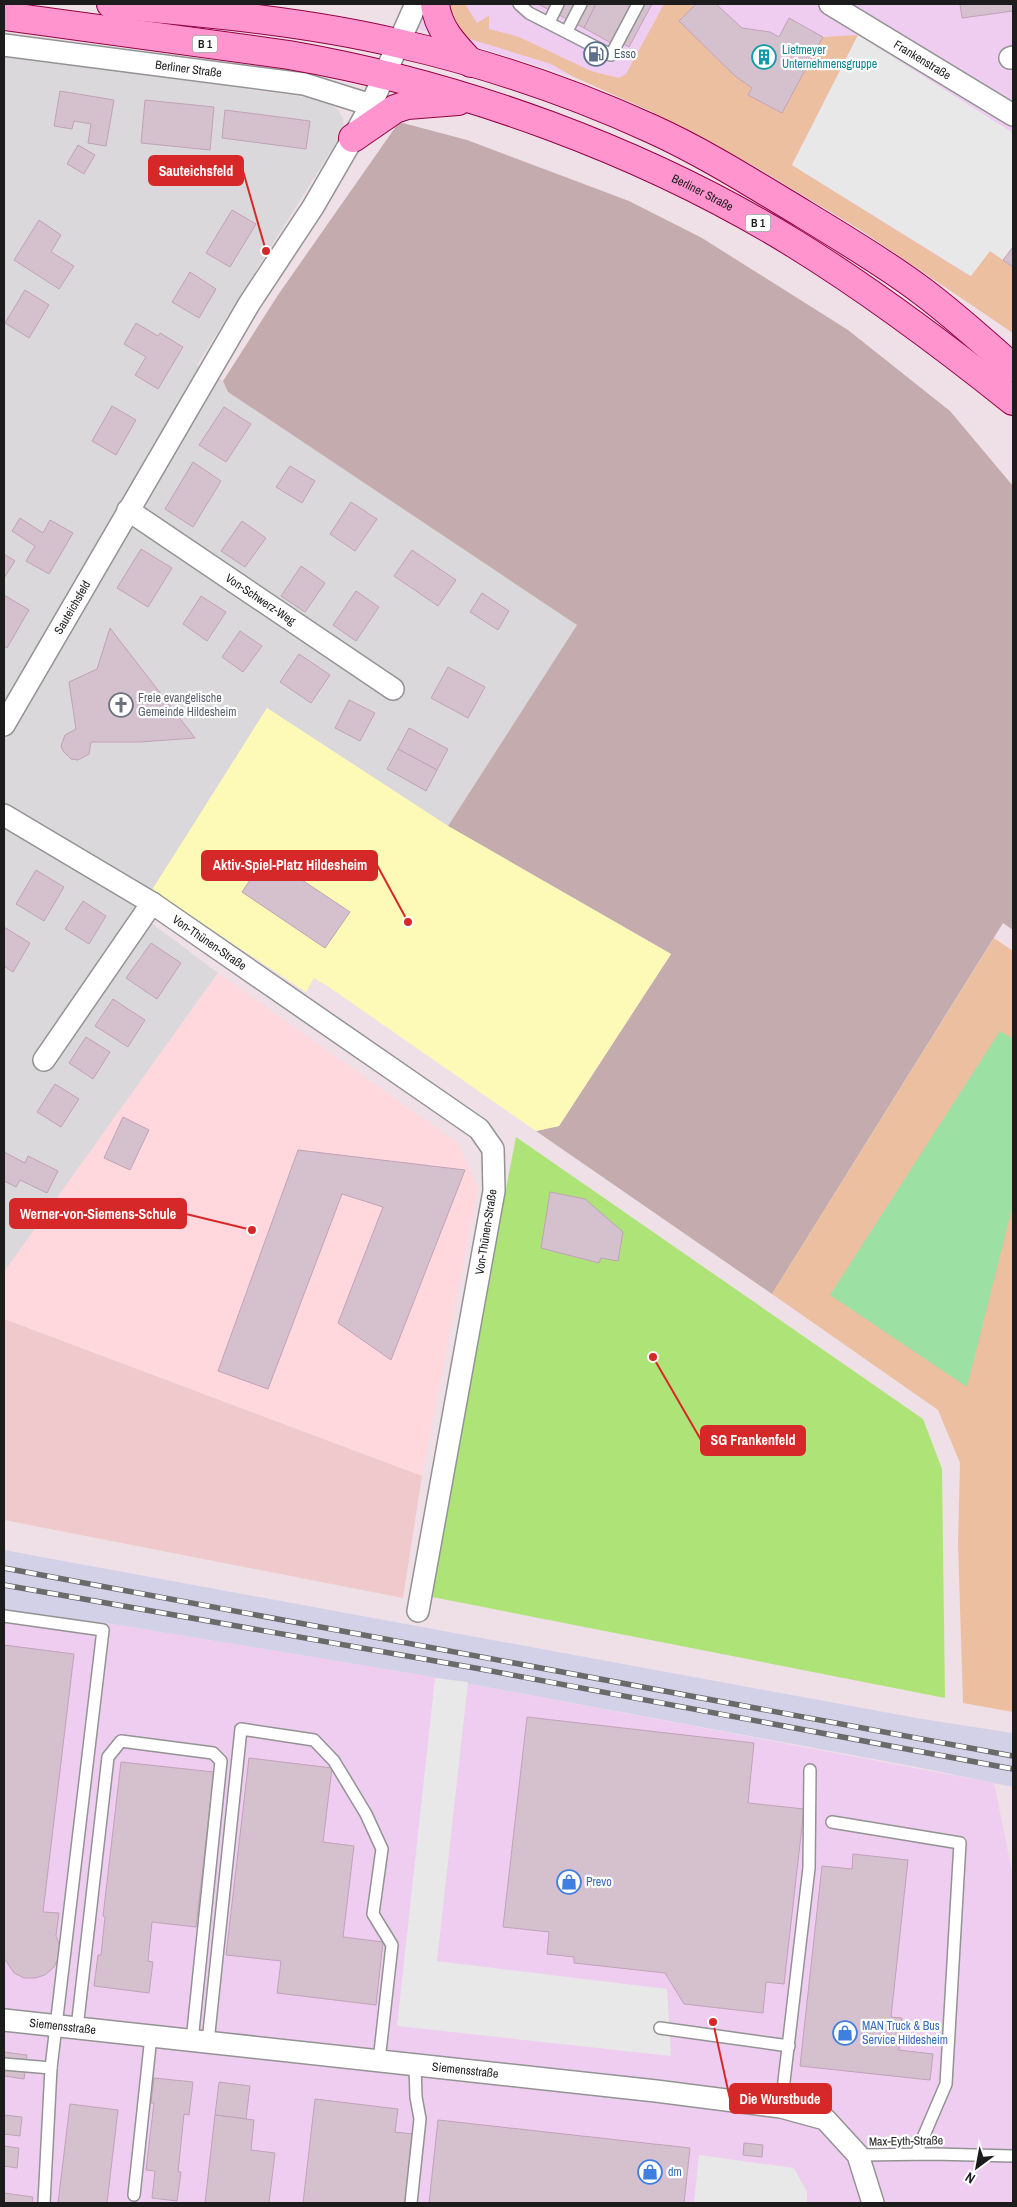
<svg xmlns="http://www.w3.org/2000/svg" width="1017" height="2207" font-family="'Archivo Narrow',sans-serif">
<style>
.residential{fill:#dad8da}
.commercial{fill:#eecdf1}
.industrial{fill:#d3d1e8}
.education{fill:#ffd8dd}
.construction{fill:#c3abae}
.farmland{fill:#efc9cb}
.grass{fill:#edbfa1}
.park{fill:#fdfab8}
.pitch{fill:#aee477}
.parking{fill:#e8e8e8}
.water{fill:#9de0a4}
.building{fill:#d5c0ce;stroke:#c1a2b7}
.lines{fill:none;stroke-linecap:round;stroke-linejoin:round}
.service-casing{stroke:#939393;stroke-width:14}
.minor-casing{stroke:#939393;stroke-width:24}
.primary-casing{stroke:#930042;stroke-width:30}
.service{stroke:#fff;stroke-width:11}
.minor{stroke:#fff;stroke-width:21}
.primary{stroke:#ff94cf;stroke-width:28}
.rail-casing{stroke:#6a6a6a;stroke-width:5.5}
.rail{stroke:#fff;stroke-width:4;stroke-dasharray:11;stroke-linecap:butt}
.labels{text-anchor:middle;dominant-baseline:central;stroke-width:4.5;stroke-linejoin:round;paint-order:stroke}
.shield{fill:#fff;stroke:#606060;stroke-width:1}
.shield-label{font-size:11px;font-weight:bold;fill:#1c1c1c}
.culture-label{font-size:12px;fill:#0d838f;stroke:#fff;text-anchor:start}
.service-label{font-size:12px;fill:#4e5e75;stroke:#fff;text-anchor:start}
.street-label{font-size:12px;fill:#1c1c1c;stroke:#fff}
.worship-label{font-size:12px;fill:#5b616d;stroke:#fff;text-anchor:start}
.shop-label{font-size:12px;fill:#366cbe;stroke:#fff;text-anchor:start}
.leader{fill:none;stroke:#d62828;stroke-width:2}
.callout-dot{fill:#d62828;stroke:#fff;stroke-width:2}
.callout{fill:#d62828;stroke:#d62828;stroke-width:2}
.callout-label{font-size:14px;text-anchor:middle;font-weight:bold;fill:#fff}
</style>
<rect width="100%" height="100%" fill="#eee0e6"/>
<polygon class="residential" points="4,55 318,99 332,105 339,111 343,119 344,130 197,365 223,381 228,392 577,625 448,826 267,708 138,913 218,973 4,1272"/>
<g class="commercial">
<polygon points="416,4 1013,4 1013,333 859,229 749,163 650,111 574,77 406,25"/>
<polygon points="4,1612 107,1623 427,1676 994,1783 1013,1876 1013,2203 4,2203"/>
</g>
<polygon class="industrial" points="4,1550 922,1719 1013,1733 1013,1787 922,1768 427,1676 107,1623 4,1612"/>
<polygon class="education" points="218,973 458,1143 478,1188 422,1476 4,1319 4,1272"/>
<polygon class="construction" points="399,122 467,140 629,201 702,238 848,330 950,411 1013,486 1013,930 1003,923 772,1294 536,1131 559,1126 671,954 448,826 577,625 228,392 223,381 278,295"/>
<polygon class="farmland" points="4,1319 422,1476 403,1598 4,1520"/>
<g class="grass">
<polygon points="443,4 465,4 477,23 489,16 489,29 519,37 591,71 619,78 626,74 664,4 691,4 694,7 680,21 735,76 752,88 748,95 782,113 823,37 858,35 792,165 970,276 990,251 1013,267 1013,333 859,229 749,163 650,111 574,77 551,64 470,39 461,35"/>
<polygon points="994,938 1013,951 1013,1712 963,1703 958,1543 960,1463 938,1410 772,1294"/>
</g>
<polygon class="park" points="267,708 448,826 671,954 559,1126 536,1131 326,985 314,978 306,992 152,890"/>
<polygon class="pitch" points="516,1137 923,1419 942,1469 945,1698 427,1596"/>
<g class="parking">
<polygon points="858,35 1013,133 1013,247 1003,260 990,251 971,276 792,165"/>
<polygon points="435,1678 468,1682 437,1961 667,1989 671,2056 397,2026"/>
<polygon points="699,2155 794,2168 807,2192 807,2203 694,2203"/>
</g>
<polygon class="water" points="1000,1031 1013,1039 1013,1204 967,1387 830,1295"/>
<g class="building">
<polygon points="538,4 596,4 584,28"/>
<polygon points="596,4 632,4 611,43 584,28"/>
<polygon points="632,4 652,4 629,47 613,38"/>
<polygon points="696,4 716,4 742,28 770,32 779,37 789,18 823,37 782,113 748,95 752,88 735,76 679,21"/>
<polygon points="960,4 1013,4 1013,11 962,18"/>
<polygon points="60,91 114,100 106,146 88,143 91,124 74,121 72,129 54,126"/>
<polygon points="145,100 214,107 210,150 141,143"/>
<polygon points="225,110 310,121 306,149 222,138"/>
<polygon points="78,145 95,155 84,174 67,164"/>
<polygon points="232,210 256,224 230,267 206,253"/>
<polygon points="39,220 61,235 51,252 74,266 59,289 14,260"/>
<polygon points="1013,247 1013,267 1003,260"/>
<polygon points="190,272 216,289 199,318 172,302"/>
<polygon points="25,290 49,305 29,338 5,323"/>
<polygon points="136,323 158,336 160,333 183,347 158,389 135,375 146,357 124,344"/>
<polygon points="112,406 136,420 116,455 92,441"/>
<polygon points="224,407 251,424 226,462 199,445"/>
<polygon points="193,462 221,481 193,527 165,509"/>
<polygon points="290,466 315,481 302,503 276,487"/>
<polygon points="351,502 377,519 355,551 330,534"/>
<polygon points="20,518 43,533 50,520 73,533 49,574 26,561 35,546 12,531"/>
<polygon points="242,521 266,538 245,567 221,551"/>
<polygon points="141,549 172,568 148,607 117,588"/>
<polygon points="412,550 456,580 438,606 394,576"/>
<polygon points="4,554 15,561 4,578"/>
<polygon points="301,566 325,583 305,612 281,596"/>
<polygon points="356,591 379,607 356,641 333,625"/>
<polygon points="482,593 509,611 498,630 470,612"/>
<polygon points="4,595 29,610 7,648 4,646"/>
<polygon points="201,596 226,612 207,641 183,624"/>
<polygon points="110,628 195,738 140,742 91,742 89,754 78,760 71,759 63,751 61,746 65,735 76,729 69,682 97,669"/>
<polygon points="240,631 262,646 243,672 222,657"/>
<polygon points="299,654 330,675 311,703 280,682"/>
<polygon points="448,667 485,687 468,718 431,698"/>
<polygon points="349,700 375,713 360,741 335,728"/>
<polygon points="409,728 448,749 437,770 398,749"/>
<polygon points="398,749 437,770 426,791 387,769"/>
<polygon points="266,856 350,912 325,948 242,892"/>
<polygon points="36,870 64,887 44,921 16,904"/>
<polygon points="83,901 106,916 89,944 65,929"/>
<polygon points="4,927 30,943 13,972 4,966"/>
<polygon points="151,943 181,963 157,999 126,978"/>
<polygon points="113,999 145,1020 128,1047 95,1026"/>
<polygon points="86,1037 110,1052 93,1079 69,1063"/>
<polygon points="55,1084 79,1099 61,1127 37,1112"/>
<polygon points="123,1117 149,1130 130,1170 104,1158"/>
<polygon points="298,1150 465,1170 391,1360 338,1323 383,1207 342,1194 268,1389 218,1371"/>
<polygon points="4,1152 25,1163 28,1156 58,1171 47,1193 20,1180 16,1187 4,1181"/>
<polygon points="550,1192 585,1199 623,1232 618,1261 601,1258 599,1263 541,1248"/>
<polygon points="4,1645 74,1654 43,1912 59,1913 56,1936 60,1946 59,1957 54,1967 45,1975 35,1978 24,1978 14,1973 4,1958"/>
<polygon points="527,1717 754,1743 748,1803 804,1809 784,1984 766,1982 763,2013 684,2004 665,1973 574,1963 574,1957 547,1954 549,1932 503,1927"/>
<polygon points="249,1758 332,1768 323,1842 354,1846 343,1937 383,1942 376,2005 277,1993 281,1961 226,1955"/>
<polygon points="121,1762 214,1772 196,1927 152,1922 148,1961 153,1962 149,1993 94,1986 98,1955 101,1955 105,1917 103,1916"/>
<polygon points="853,1854 908,1860 891,2017 902,2018 899,2050 933,2054 930,2080 800,2066 822,1866 852,1869"/>
<polygon points="4,2052 27,2055 24,2079 4,2076"/>
<polygon points="154,2078 193,2082 189,2115 184,2114 178,2172 181,2172 177,2201 152,2198 155,2171 146,2170 154,2103 151,2103"/>
<polygon points="219,2082 250,2086 246,2119 215,2115"/>
<polygon points="315,2099 398,2109 395,2132 413,2134 405,2203 303,2203"/>
<polygon points="70,2104 118,2110 107,2203 58,2203"/>
<polygon points="4,2115 22,2117 20,2136 4,2134"/>
<polygon points="215,2115 254,2120 251,2150 275,2153 269,2203 205,2203"/>
<polygon points="438,2120 690,2148 684,2203 429,2203"/>
<polygon points="744,2143 763,2145 762,2157 743,2155"/>
<polygon points="4,2146 19,2148 17,2168 4,2166"/>
<polygon points="4,2193 33,2197 32,2203 4,2203"/>
</g>
<g class="lines">
<g class="service-casing">
<g id="service">
<polyline points="519,4 529,13 611,55 638,4"/>
<polyline points="549,22 558,4"/>
<polyline points="567,31 581,4"/>
<polyline points="4,1616 103,1630 51,2068 4,2064"/>
<polyline points="832,1822 960,1843 946,2084 916,2154"/>
<polyline points="77,2028 108,1757 121,1741 213,1753 221,1761 192,2041"/>
<polyline points="660,2028 789,2046"/>
<polyline points="208,2042 241,1729 314,1740 334,1761 366,1814 382,1849 373,1914 392,1945 379,2061"/>
<polyline points="781,2107 809,1868 810,1770"/>
<polyline points="858,2155 934,2154 1013,2156"/>
<polyline points="134,2195 151,2036"/>
<polyline points="44,2203 51,2068"/>
<polyline points="411,2203 420,2119 416,2097 415,2065"/>
</g>
</g>
<g class="minor-casing">
<g id="minor">
<path id="s1" d="M830,4L1013,115"/>
<path id="s2" d="M4,45L304,84L371,105"/>
<polyline points="1010,58 1013,57"/>
<path id="s3" d="M128,510L393,689"/>
<path id="s4" d="M4,725L249,304L313,207L353,138L371,105L416,4"/>
<path id="s5" d="M4,815L152,903L479,1129L493,1149L494,1191L418,1611"/>
<polyline points="44,1060 152,903"/>
<path id="s6" d="M4,2020L656,2091L781,2107L825,2119L858,2155L873,2203"/>
</g>
</g>
<g class="primary-casing">
<g id="primary">
<path d="M111,4C207,13 303,21 397,43C485,63 571,92 652,129C705,153 755,185 805,215C844,239 885,263 922,291C954,315 984,342 1013,368"/>
<path d="M435,4C438,29 454,45 471,63"/>
<path id="s7" d="M4,16L289,55C462,85 644,151 795,244C871,291 943,345 1013,401"/>
<polyline points="353,138 395,109 407,105 458,101"/>
</g>
</g>
<use href="#service" class="service"/>
<use href="#minor" class="minor"/>
<use href="#primary" class="primary"/>
<g class="rail-casing">
<g id="rail">
<polyline points="4,1568 1013,1756"/>
<polyline points="4,1585 475,1668 1013,1769"/>
</g>
</g>
<use href="#rail" class="rail"/>
</g>
<defs>
<g id="fuel-ring" transform="scale(1.25)"><circle r="9.5" fill="#fff" stroke="#5c6f8a" stroke-width="1.5"/><path d="M-5.5-6h7V0h2V4h1.3V-2.5L3-4.5l.8-.8L6-3V5H2.5V1h-1V6h-7ZM-4.2-4.7v3.2H.2V-4.7Z" fill="#5c6f8a"/></g>
<g id="building-ring" transform="scale(1.25)"><circle r="9.5" fill="#fff" stroke="#0f9aa8" stroke-width="1.5"/><path d="M-4-6H4V6H1V3H-1V6H-4ZM-2.5-4.3h1.7v1.8h-1.7ZM.8-4.3h1.7v1.8H.8ZM-2.5-1h1.7V.8h-1.7ZM.8-1h1.7V.8H.8Z" fill="#0f9aa8"/></g>
<g id="church-ring" transform="scale(1.25)"><circle r="9.5" fill="#fff" stroke="#6b7280" stroke-width="1.5"/><path d="M-1.2-6h2.4v3.5h3.3v2.4h-3.3V6h-2.4V-.1h-3.3v-2.4h3.3Z" fill="#6b7280"/></g>
<g id="shop-ring" transform="scale(1.25)"><circle r="9.5" fill="#fff" stroke="#3f7fe0" stroke-width="1.5"/><path d="M-5-2.5h2.3a2.7 3.5 0 0 1 5.4 0H5L5.5 6h-11ZM-1.5-2.5h3a1.5 2.3 0 0 0-3 0Z" fill="#3f7fe0"/></g>
</defs>
<g fill-rule="evenodd">
<use href="#fuel-ring" x="596" y="54"/>
<use href="#building-ring" x="764" y="57"/>
<use href="#church-ring" x="121" y="705"/>
<use href="#shop-ring" x="569" y="1882"/>
<use href="#shop-ring" x="845" y="2033"/>
<use href="#shop-ring" x="650" y="2172"/>
</g>
<g class="labels">
<g class="shield">
<rect x="192.5" y="35.5" width="25" height="17" rx="4"/>
<rect x="745.5" y="214.5" width="25" height="17" rx="4"/>
</g>
<g class="shield-label">
<text x="205" y="44">B 1</text>
<text x="758" y="223">B 1</text>
</g>
<g class="culture-label">
<text x="782" y="50">Lietmeyer<tspan x="782" dy="14">Unternehmensgruppe</tspan></text>
</g>
<g class="service-label">
<text x="614" y="54">Esso</text>
</g>
<g class="street-label">
<text stroke="none"><textPath href="#s1" startOffset="108">Frankenstraße</textPath></text>
<text stroke="none"><textPath href="#s2" startOffset="186">Berliner Straße</textPath></text>
<text stroke="none"><textPath href="#s7" startOffset="725">Berliner Straße</textPath></text>
<text stroke="none"><textPath href="#s3" startOffset="160">Von-Schwerz-Weg</textPath></text>
<text stroke="none"><textPath href="#s4" startOffset="136">Sauteichsfeld</textPath></text>
<text stroke="none"><textPath href="#s5" startOffset="242">Von-Thünen-Straße</textPath></text>
<text transform="translate(486 1232) rotate(-81)">Von-Thünen-Straße</text>
<text stroke="none"><textPath href="#s6" startOffset="59">Siemensstraße</textPath></text>
<text stroke="none"><textPath href="#s6" startOffset="464">Siemensstraße</textPath></text>
<text transform="translate(906 2141) rotate(-1)">Max-Eyth-Straße</text>
</g>
<g class="worship-label">
<text x="138" y="698">Freie evangelische<tspan x="138" dy="14">Gemeinde Hildesheim</tspan></text>
</g>
<g class="shop-label">
<text x="586" y="1882">Prevo</text>
<text x="862" y="2026">MAN Truck &amp; Bus<tspan x="862" dy="14">Service Hildesheim</tspan></text>
<text x="668" y="2172">dm</text>
</g>
</g>
<path class="leader" d="M266 251L243 171M408 922L377 865M252 1230L186 1214M653 1357L701 1440M713 2022L730 2099"/>
<g class="callout-dot">
<circle cx="266" cy="251" r="5"/>
<circle cx="408" cy="922" r="5"/>
<circle cx="252" cy="1230" r="5"/>
<circle cx="653" cy="1357" r="5"/>
<circle cx="713" cy="2022" r="5"/>
</g>
<g class="callout">
<rect x="149" y="156" width="94" height="29" rx="5"/>
<rect x="202" y="851" width="175" height="29" rx="5"/>
<rect x="10" y="1199" width="176" height="29" rx="5"/>
<rect x="701" y="1426" width="104" height="29" rx="5"/>
<rect x="730" y="2084" width="101" height="29" rx="5"/>
</g>
<g class="callout-label">
<text x="196" y="176">Sauteichsfeld</text>
<text x="290" y="870">Aktiv-Spiel-Platz Hildesheim</text>
<text x="98" y="1219">Werner-von-Siemens-Schule</text>
<text x="753" y="1445">SG Frankenfeld</text>
<text x="780" y="2104">Die Wurstbude</text>
</g>
<rect width="1017" height="2207" fill="none" stroke="#1c1c1c" stroke-width="10"/>
<g transform="translate(977 2167) rotate(212)" stroke="#ffffff" stroke-width="4" paint-order="stroke">
<path d="M0-4L9 19L0 12L-9 19Z" fill="#1c1c1c"/>
<text y="-8" font-size="14" font-weight="bold" text-anchor="middle" fill="#1c1c1c">N</text>
</g>
</svg>
